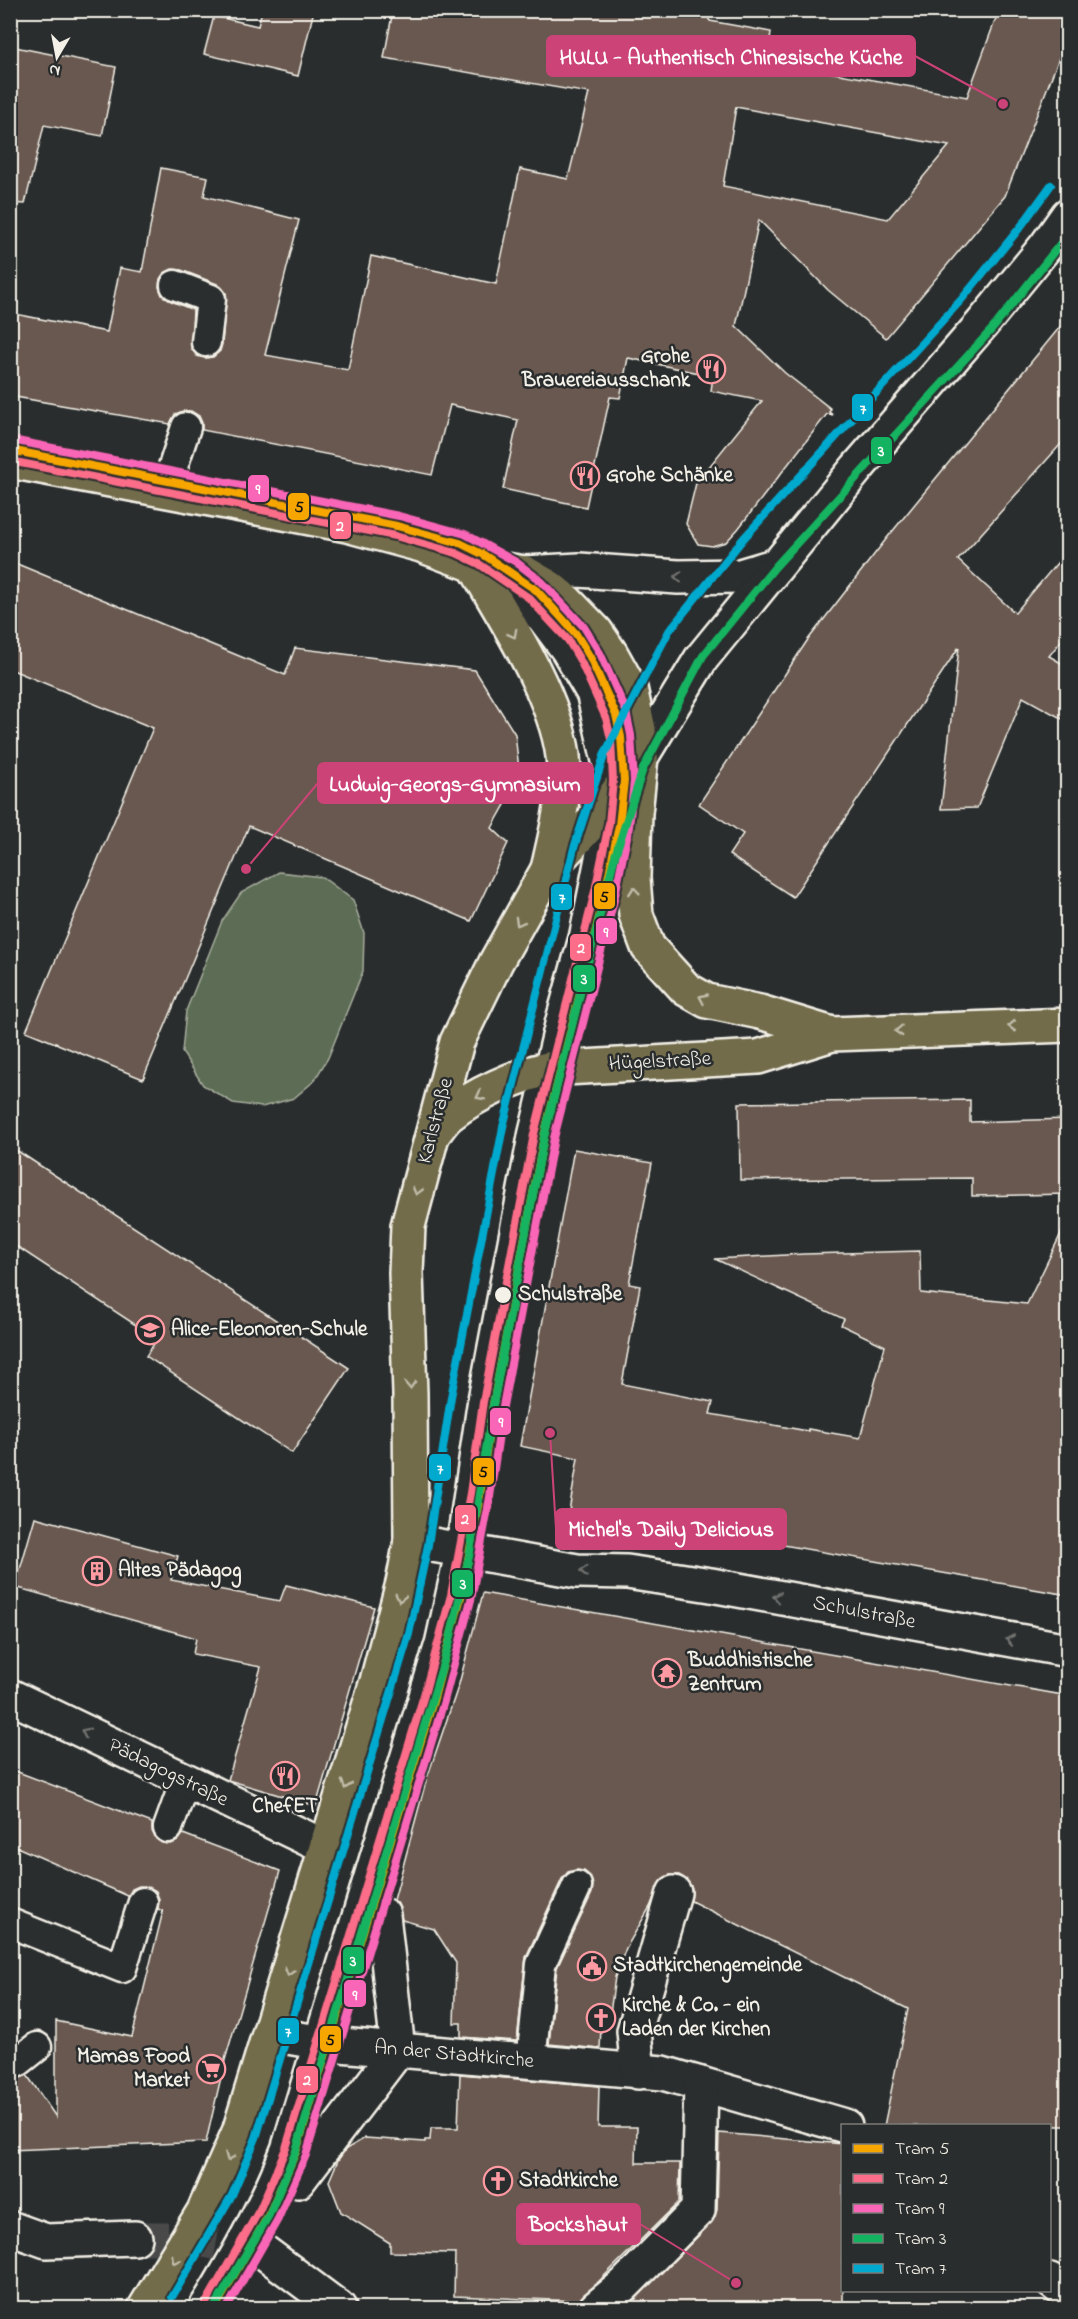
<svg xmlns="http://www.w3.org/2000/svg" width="1078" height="2319" font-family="'Indie Flower',sans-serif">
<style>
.green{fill:#5c6c54;stroke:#a8ae9e;stroke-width:1.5}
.building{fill:#695950;stroke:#f4f1e8;stroke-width:1.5;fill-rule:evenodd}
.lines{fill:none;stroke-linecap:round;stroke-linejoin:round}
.street-tunnel{stroke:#484a4a;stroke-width:33;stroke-dasharray:33 16;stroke-linecap:butt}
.lane-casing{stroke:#f4f1e8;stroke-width:33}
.street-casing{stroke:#f4f1e8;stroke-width:38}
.secondary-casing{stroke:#f4f1e8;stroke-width:38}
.primary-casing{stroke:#f4f1e8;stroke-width:38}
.lane{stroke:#2a2d2e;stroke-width:28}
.street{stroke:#2a2d2e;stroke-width:33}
.secondary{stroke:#2a2d2e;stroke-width:33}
.primary{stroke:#726c4b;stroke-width:33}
.tram-1-casing{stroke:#2a2d2e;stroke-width:12}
.tram-2-casing{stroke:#2a2d2e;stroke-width:12}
.tram-3-casing{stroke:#2a2d2e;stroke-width:12}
.tram-4-casing{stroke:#2a2d2e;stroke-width:12}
.tram-5-casing{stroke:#2a2d2e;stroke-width:12}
.tram-1{stroke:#f7a600;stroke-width:8}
.tram-2{stroke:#fb6d88;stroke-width:8}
.tram-3{stroke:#fa66b7;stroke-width:8}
.tram-4{stroke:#13b361;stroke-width:8}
.tram-5{stroke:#00a9ce;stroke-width:8}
.oneway{stroke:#71726f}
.oneway2{stroke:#c0bca9}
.stop-dot{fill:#f4f1e8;stroke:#2a2d2e;stroke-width:2}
.labels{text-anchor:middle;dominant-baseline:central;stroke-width:5;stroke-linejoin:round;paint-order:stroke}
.poi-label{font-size:21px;font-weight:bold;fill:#f4f1e8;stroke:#2a2d2e;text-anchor:start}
.street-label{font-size:21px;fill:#f4f1e8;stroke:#2a2d2e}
.stop-label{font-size:21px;font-weight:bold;fill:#f4f1e8;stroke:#2a2d2e;text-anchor:start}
.leader{fill:none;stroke:#cc4377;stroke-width:2}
.callout-dot{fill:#cc4377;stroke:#2a2d2e;stroke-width:2}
.callout{fill:#cc4377;stroke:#cc4377;stroke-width:2}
.callout-label{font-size:22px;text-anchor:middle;font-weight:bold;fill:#fff}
.line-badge{stroke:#2a2d2e;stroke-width:2}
.badge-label{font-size:16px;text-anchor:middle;font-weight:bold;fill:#fff}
.pale-badge-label{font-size:16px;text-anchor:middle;font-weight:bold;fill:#111}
</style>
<rect width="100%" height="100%" fill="#2a2d2e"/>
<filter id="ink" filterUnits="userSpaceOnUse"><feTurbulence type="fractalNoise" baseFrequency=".0167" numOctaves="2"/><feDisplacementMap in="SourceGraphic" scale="12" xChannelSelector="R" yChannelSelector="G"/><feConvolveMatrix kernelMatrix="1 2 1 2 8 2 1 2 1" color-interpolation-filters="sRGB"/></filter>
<g filter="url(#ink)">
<polygon class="green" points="279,872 322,877 353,900 364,933 363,971 328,1058 314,1081 294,1098 262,1107 233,1103 203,1085 182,1052 186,1011 222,921 241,893"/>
<g class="building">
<polygon points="262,10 314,10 298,76 204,54 214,16 258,26"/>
<path d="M393,10H678L707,16L710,21L771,32L767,61L967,97L999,10H1068V35L1005,196L886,338L828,290L759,220L736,326L785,373L831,409L829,412L833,415L827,414L738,529L726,542L712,546L698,544L686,524L696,483L762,401L711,391L713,376L628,358L620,398L610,397L586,507L503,489L518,420L450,405L432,475L202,430V423L199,416L191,411H183L175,414L170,424L10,396V313L107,332L120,268L142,272L161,168L208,177L204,196L299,220L265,355L348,370L371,256L496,284L520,169L568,179L589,93L384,58ZM736,107L949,146L888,219L723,186ZM172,269L181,270L217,284L226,293L222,344L220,351L213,357L205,358L197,356L191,348L193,310L169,300L162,295L159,287L160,279L164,273Z"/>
<polygon points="10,46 116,67 102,136 44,125 25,204 10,203"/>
<polygon points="1068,317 1068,436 958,560 1015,613 1068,550 1068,632 1049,656 1068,667 1068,722 1023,697 977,808 941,809 959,647 793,897 729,855 743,834 699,804 807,641 887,538"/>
<polygon points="10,561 285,675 295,648 475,670 515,734 520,778 492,828 508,843 471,921 249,826 143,1079 26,1031 153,728 10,669"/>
<polygon points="970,1100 970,1122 1068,1119 1068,1194 972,1196 972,1178 740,1180 739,1103"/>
<polygon points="10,1146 349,1368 292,1453 146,1356 157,1339 10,1242"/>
<polygon points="574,1149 652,1163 629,1284 640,1286 622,1384 713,1402 710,1414 808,1431 808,1429 860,1438 885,1346 841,1325 844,1319 715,1259 804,1254 920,1251 921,1293 1027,1304 1068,1219 1068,1595 692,1529 692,1531 569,1511 578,1458 520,1446"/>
<polygon points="35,1517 178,1556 171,1580 280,1601 286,1585 374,1607 316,1806 228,1780 261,1667 193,1654 196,1638 15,1587"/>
<polygon points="483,1593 1068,1696 1068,2126 884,2126 908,2009 691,1901 692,1888 687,1880 679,1875 669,1875 661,1880 650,1907 626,1948 615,1977 608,2028 601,2027 600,2049 549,2044 557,1968 592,1893 593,1885 590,1876 584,1871 576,1870 568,1872 562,1879 526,1957 517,2041 461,2037 461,2023 454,2023 456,1963 434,1929 402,1920 398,1904 394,1900 426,1781 459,1684"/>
<polygon points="10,1769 152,1823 152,1831 156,1839 162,1843 171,1844 178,1841 183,1834 280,1871 225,2060 206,2142 10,2150 10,2076 20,2078 27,2075 56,2117 56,2021 132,2037 163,1911 158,1909 159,1899 156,1891 149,1887 139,1886 132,1889 128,1896 10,1844"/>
<polygon points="460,2074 599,2086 598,2127 637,2127 636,2163 680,2163 679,2202 579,2301 454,2296 455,2253 390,2252 390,2243 341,2212 329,2181 338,2160 346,2149 365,2138 425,2142 425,2140 430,2140 431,2128 458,2128"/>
<polygon points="719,2133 843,2144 843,2308 626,2308 712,2222 717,2210"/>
</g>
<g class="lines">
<polyline class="street-tunnel" points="135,2238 187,2238 264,2252"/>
<g class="lane-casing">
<g id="lane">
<polyline points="175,285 211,299 206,342"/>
<polyline points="165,491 186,427"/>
<polyline points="168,1828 185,1781"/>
<polyline points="10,1923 122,1968 143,1902"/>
<polyline points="18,2062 37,2047"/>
<polyline points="531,2062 541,1964 577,1886"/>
<path d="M203,2308C235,2257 264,2205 286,2148L440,1642L460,1551L482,1402L533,1134L561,1018L584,936L611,801L607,763L591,694L565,650L541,618L481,570"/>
</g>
</g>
<g class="street-casing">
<g id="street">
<polyline points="411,1541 577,1571 627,1572 711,1585 1068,1650"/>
<polyline points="10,1696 327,1848"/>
<polyline points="270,2034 329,2044 663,2073 845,2126"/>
<polyline points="638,2072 634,2031 674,1893"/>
<polyline points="298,2181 398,2050 383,1915"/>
<polyline points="10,2228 46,2241 135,2238"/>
<polyline points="264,2252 339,2308"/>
<polyline points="1050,2280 1068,2294"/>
<polyline points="596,2308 624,2285 698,2210 701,2084"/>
</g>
</g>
<g class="secondary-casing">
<g id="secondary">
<polyline points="525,573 579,570 678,577 740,576 777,565"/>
<polyline points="641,757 701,659 857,468 982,324 1046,246 1068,215"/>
</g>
</g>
<g class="primary-casing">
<g id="primary">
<polyline points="10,461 347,525 421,545 474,565 525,573 549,587 566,601 596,632 611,654 630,688 639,730 641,757 635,813 633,878 636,915 648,947 686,989 707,1001 760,1012 832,1034"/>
<path d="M474,565C505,618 555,695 563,756C567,792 556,834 548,869"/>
<path d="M433,1134C438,1128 443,1120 449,1115C474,1095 517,1075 548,1069L758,1057L832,1034L1068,1025"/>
<polyline points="145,2308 204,2211 239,2132 377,1681 403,1583 411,1541 410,1394 406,1273 408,1226 457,1042 496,962 547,871 611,801 641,757"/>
</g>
</g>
<use href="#lane" class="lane"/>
<use href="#street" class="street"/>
<use href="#secondary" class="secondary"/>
<use href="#primary" class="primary"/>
<g class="tram-1-casing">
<polyline id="tram-1" points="10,450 397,526 460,543 484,555 536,590 560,616 576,634 590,657 616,715 621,737 624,781 619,825 605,893 544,1136 493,1404 480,1495 461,1597 434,1698 296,2152 269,2214 215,2308"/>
</g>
<g class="tram-2-casing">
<polyline id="tram-2" points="10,461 395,536 456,553 479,564 529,598 552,623 568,640 581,662 606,718 611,739 613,781 609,823 595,891 534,1134 483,1402 470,1493 451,1595 424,1695 286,2148 260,2209 206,2303"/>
</g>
<g class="tram-3-casing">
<polyline id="tram-3" points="12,440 399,516 465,534 516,562 542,582 584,627 600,653 626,711 631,735 634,781 629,827 615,896 554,1138 503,1406 490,1497 471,1600 444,1701 306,2155 278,2219 227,2308"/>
</g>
<g class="tram-4-casing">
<polyline id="tram-4" points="214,2308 269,2215 296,2151 449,1644 470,1552 493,1405 544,1137 614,859 643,769 703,656 775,567 994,327 1068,234"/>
</g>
<g class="tram-5-casing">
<polyline id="tram-5" points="172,2297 232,2195 256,2138 409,1634 428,1545 451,1397 503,1127 574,848 605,753 669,631 743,539 962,299 1022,225 1051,185"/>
</g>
<use href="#tram-1" class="tram-1"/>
<use href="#tram-2" class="tram-2"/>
<use href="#tram-3" class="tram-3"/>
<use href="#tram-4" class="tram-4"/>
<use href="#tram-5" class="tram-5"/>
</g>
<defs><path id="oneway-chevron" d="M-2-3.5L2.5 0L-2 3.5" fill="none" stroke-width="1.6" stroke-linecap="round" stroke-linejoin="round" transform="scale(1.5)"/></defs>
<g class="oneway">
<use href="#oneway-chevron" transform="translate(678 577) rotate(-178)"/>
<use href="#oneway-chevron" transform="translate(584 1571) rotate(-177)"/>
<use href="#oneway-chevron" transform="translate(777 1597) rotate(-170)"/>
<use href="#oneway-chevron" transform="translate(1010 1640) rotate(-170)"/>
<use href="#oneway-chevron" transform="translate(85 1732) rotate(-154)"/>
</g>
<g class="oneway2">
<use href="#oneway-chevron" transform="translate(513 634) rotate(62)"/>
<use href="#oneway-chevron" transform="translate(634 891) rotate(-95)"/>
<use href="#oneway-chevron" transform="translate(519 922) rotate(119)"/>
<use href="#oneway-chevron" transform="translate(703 998) rotate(-155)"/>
<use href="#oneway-chevron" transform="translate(1012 1026) rotate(179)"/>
<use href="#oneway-chevron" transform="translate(899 1031) rotate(177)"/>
<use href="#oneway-chevron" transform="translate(480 1096) rotate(153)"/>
<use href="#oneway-chevron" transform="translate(417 1191) rotate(105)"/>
<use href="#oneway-chevron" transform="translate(410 1385) rotate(88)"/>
<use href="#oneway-chevron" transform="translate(400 1598) rotate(104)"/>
<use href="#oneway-chevron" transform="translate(346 1785) rotate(107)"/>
<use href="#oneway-chevron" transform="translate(289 1972) rotate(107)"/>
<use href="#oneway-chevron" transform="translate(229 2157) rotate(113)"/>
<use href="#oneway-chevron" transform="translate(175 2260) rotate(122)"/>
</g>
</g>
<defs>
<g id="restaurant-ring" transform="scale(1.5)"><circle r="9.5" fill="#2a2d2e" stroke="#ff9aa2" stroke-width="1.5"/><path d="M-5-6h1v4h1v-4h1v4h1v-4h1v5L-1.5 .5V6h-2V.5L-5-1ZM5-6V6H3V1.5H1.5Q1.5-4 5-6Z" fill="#ff9aa2"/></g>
<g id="school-ring" transform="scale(1.5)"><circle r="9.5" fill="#2a2d2e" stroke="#ff9aa2" stroke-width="1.5"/><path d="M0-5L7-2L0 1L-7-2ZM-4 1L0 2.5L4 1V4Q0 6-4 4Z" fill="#ff9aa2"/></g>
<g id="building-ring" transform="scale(1.5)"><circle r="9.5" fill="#2a2d2e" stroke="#ff9aa2" stroke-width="1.5"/><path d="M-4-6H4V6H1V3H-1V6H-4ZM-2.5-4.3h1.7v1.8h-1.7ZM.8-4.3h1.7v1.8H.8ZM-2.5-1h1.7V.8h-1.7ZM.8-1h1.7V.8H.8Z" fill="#ff9aa2"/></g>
<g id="temple-ring" transform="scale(1.5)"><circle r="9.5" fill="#2a2d2e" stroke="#ff9aa2" stroke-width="1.5"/><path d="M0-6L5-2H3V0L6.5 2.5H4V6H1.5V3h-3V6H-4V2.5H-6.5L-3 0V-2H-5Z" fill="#ff9aa2"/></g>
<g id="civic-ring" transform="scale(1.5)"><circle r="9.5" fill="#2a2d2e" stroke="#ff9aa2" stroke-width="1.5"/><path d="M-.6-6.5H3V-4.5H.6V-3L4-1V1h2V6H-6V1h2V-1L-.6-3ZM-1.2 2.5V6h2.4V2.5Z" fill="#ff9aa2"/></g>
<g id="church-ring" transform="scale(1.5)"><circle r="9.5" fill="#2a2d2e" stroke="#ff9aa2" stroke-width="1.5"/><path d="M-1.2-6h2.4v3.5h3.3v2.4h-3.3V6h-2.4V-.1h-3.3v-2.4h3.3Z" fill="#ff9aa2"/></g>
<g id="supermarket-ring" transform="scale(1.5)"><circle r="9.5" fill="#2a2d2e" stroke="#ff9aa2" stroke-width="1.5"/><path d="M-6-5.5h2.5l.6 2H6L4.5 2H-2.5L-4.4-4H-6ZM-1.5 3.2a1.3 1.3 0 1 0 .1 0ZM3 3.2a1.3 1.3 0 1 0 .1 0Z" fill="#ff9aa2"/></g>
</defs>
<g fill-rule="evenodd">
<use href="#restaurant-ring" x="711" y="369"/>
<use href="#restaurant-ring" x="585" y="476"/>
<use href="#school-ring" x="150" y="1330"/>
<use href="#building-ring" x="97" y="1571"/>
<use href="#temple-ring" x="667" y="1673"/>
<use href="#restaurant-ring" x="285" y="1776"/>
<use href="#civic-ring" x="592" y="1966"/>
<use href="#church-ring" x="601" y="2018"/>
<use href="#supermarket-ring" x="211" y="2069"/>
<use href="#church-ring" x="498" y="2181"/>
</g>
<circle class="stop-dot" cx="503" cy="1295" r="9"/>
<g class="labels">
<g class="poi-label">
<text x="690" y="357" text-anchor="end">Grohe<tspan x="690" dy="24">Brauereiausschank</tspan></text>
<text x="606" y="476">Grohe Schänke</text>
<text x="171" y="1330">Alice-Eleonoren-Schule</text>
<text x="118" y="1571">Altes Pädagog</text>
<text x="688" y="1661">Buddhistische<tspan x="688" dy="24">Zentrum</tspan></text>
<text x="285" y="1807" text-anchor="middle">ChefET</text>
<text x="613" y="1966">Stadtkirchengemeinde</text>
<text x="622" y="2006">Kirche &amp; Co. - ein<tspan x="622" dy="24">Laden der Kirchen</tspan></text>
<text x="190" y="2057" text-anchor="end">Mamas Food<tspan x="190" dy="24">Market</tspan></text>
<text x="519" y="2181">Stadtkirche</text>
</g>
<g class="street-label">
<text transform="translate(660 1062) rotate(-3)">Hügelstraße</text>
<text transform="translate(436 1121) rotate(-75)">Karlstraße</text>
<text transform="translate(864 1613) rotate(11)">Schulstraße</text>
<text transform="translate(168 1773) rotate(26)">Pädagogstraße</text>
<text transform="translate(454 2055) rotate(5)">An der Stadtkirche</text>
</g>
<g class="stop-label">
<text x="518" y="1295">Schulstraße</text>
</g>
</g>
<path class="leader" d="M1003 104L915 56M246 869L318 783M550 1433L556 1529M736 2283L640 2224"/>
<g class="callout-dot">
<circle cx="1003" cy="104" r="6"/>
<circle cx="246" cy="869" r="6"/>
<circle cx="550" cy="1433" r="6"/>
<circle cx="736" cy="2283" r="6"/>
</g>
<g class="callout">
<rect x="547" y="36" width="368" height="40" rx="6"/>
<rect x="318" y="763" width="275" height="40" rx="6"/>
<rect x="556" y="1509" width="230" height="40" rx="6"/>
<rect x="517" y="2204" width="123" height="40" rx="6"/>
</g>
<g class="callout-label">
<text x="731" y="64">HULU - Authentisch Chinesische Küche</text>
<text x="455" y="791">Ludwig-Georgs-Gymnasium</text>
<text x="671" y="1536">Michel's Daily Delicious</text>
<text x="578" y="2231">Bockshaut</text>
</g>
<g class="line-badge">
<rect x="851" y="393" width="23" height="29" rx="6" fill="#00a9ce"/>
<rect x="870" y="436" width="23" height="29" rx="6" fill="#13b361"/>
<rect x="247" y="474" width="23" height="29" rx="6" fill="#fa66b7"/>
<rect x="287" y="492" width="23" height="29" rx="6" fill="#f7a600"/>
<rect x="329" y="511" width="23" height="29" rx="6" fill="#fb6d88"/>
<rect x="593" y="882" width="23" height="28" rx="6" fill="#f7a600"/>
<rect x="550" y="883" width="23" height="28" rx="6" fill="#00a9ce"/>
<rect x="595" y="917" width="23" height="28" rx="6" fill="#fa66b7"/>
<rect x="569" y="933" width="23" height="29" rx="6" fill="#fb6d88"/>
<rect x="572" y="964" width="24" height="29" rx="6" fill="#13b361"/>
<rect x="489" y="1407" width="23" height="29" rx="6" fill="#fa66b7"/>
<rect x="428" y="1453" width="24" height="29" rx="6" fill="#00a9ce"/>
<rect x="472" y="1457" width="23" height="29" rx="6" fill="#f7a600"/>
<rect x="454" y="1504" width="23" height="29" rx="6" fill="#fb6d88"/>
<rect x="451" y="1569" width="23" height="29" rx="6" fill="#13b361"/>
<rect x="342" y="1946" width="23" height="29" rx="6" fill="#13b361"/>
<rect x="343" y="1979" width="24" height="29" rx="6" fill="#fa66b7"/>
<rect x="277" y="2017" width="23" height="28" rx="6" fill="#00a9ce"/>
<rect x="319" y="2025" width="23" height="28" rx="6" fill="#f7a600"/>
<rect x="295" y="2065" width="24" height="29" rx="6" fill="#fb6d88"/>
</g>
<g class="badge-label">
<text x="863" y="414">7</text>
<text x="881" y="456">3</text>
<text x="258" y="494">9</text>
<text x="340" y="531">2</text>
<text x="562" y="903">7</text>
<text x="606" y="937">9</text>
<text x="581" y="953">2</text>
<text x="584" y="984">3</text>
<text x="501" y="1427">9</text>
<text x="440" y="1474">7</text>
<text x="465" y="1524">2</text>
<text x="463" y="1589">3</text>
<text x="353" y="1966">3</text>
<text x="355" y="2000">9</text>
<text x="288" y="2037">7</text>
<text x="307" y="2085">2</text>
</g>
<g class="pale-badge-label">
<text x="299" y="512">5</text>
<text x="604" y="902">5</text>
<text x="483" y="1477">5</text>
<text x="330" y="2045">5</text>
</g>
<rect width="1078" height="2319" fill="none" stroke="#2a2d2e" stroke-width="36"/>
<rect x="18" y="18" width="1042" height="2283" fill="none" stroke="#f4f1e8" stroke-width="2" filter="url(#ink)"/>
<rect x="841" y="2124" width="210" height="168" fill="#2a2d2e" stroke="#7b7b78" stroke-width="1.5"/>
<rect x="853" y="2144" width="30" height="9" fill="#f7a600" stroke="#7b7b78" stroke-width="1.5"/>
<text x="895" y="2154" font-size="18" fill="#f4f1e8">Tram 5</text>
<rect x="853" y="2174" width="30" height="9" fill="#fb6d88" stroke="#7b7b78" stroke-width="1.5"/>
<text x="895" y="2184" font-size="18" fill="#f4f1e8">Tram 2</text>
<rect x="853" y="2204" width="30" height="9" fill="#fa66b7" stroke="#7b7b78" stroke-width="1.5"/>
<text x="895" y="2214" font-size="18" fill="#f4f1e8">Tram 9</text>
<rect x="853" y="2234" width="30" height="9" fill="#13b361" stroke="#7b7b78" stroke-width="1.5"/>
<text x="895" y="2244" font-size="18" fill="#f4f1e8">Tram 3</text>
<rect x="853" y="2264" width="30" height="9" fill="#00a9ce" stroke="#7b7b78" stroke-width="1.5"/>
<text x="895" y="2274" font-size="18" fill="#f4f1e8">Tram 7</text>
<g transform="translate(57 57) rotate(190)" stroke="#2a2d2e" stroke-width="4.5" paint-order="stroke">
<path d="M0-4.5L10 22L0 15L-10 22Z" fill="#f4f1e8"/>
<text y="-9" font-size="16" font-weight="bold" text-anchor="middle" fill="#f4f1e8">N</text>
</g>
</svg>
